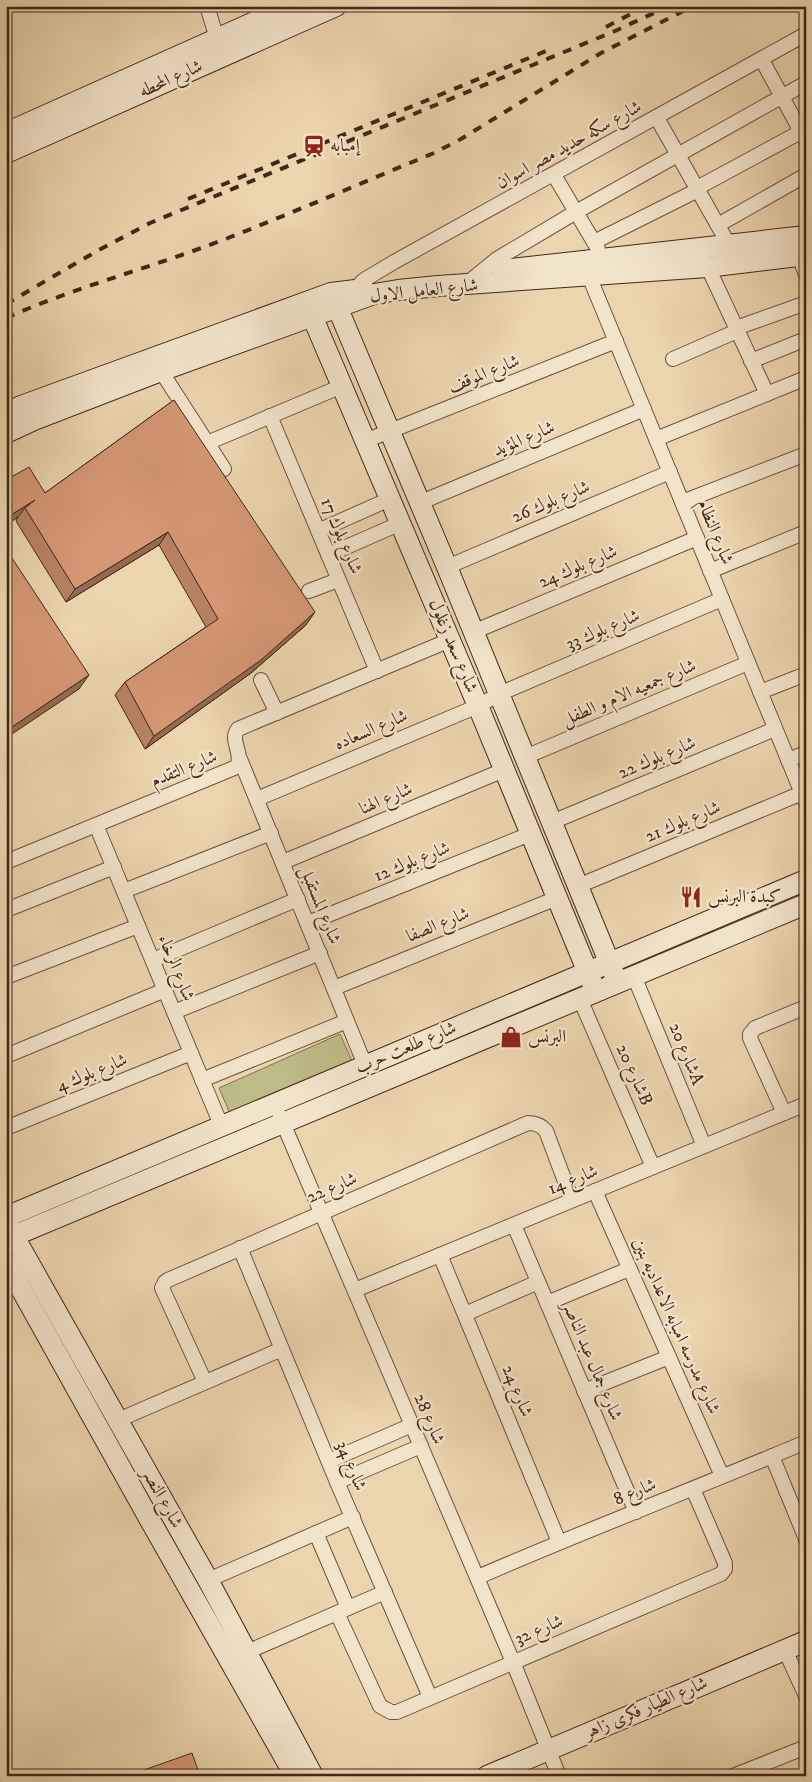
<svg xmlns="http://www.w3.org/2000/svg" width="812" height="1782" font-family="'IM FELL DW Pica',Amiri,serif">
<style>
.green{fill:#bebb86;stroke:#7f714e}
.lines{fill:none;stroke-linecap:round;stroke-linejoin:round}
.street-casing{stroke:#6b523d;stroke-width:16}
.secondary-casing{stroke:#402717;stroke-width:22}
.street{stroke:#f2e4cb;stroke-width:14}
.secondary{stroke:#f2e4cb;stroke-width:20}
.rail{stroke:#402717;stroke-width:4;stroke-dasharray:9 9;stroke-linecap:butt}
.wall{fill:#b78264;stroke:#402717}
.shaded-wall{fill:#956a51;stroke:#402717}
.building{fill:#d59774;stroke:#402717}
.labels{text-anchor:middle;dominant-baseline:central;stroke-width:4.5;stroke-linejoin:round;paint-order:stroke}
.street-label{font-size:18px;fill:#402717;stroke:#f2e4cb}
.poi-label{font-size:18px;fill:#402717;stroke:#f2e4cb;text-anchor:start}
</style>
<rect width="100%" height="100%" fill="#ebd5af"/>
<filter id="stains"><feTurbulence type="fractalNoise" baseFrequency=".004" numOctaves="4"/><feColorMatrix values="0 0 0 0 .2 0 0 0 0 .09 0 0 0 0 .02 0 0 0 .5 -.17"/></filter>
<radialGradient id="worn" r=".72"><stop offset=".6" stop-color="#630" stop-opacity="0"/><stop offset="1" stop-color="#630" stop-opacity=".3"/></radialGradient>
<polygon class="green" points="340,1034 353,1063 231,1116 219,1088"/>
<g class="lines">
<g class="street-casing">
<g id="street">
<polyline points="207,6 217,39"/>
<polyline points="762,60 805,139"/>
<polyline points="657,118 729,245"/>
<polyline points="554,175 598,249"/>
<polyline points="697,188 806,129"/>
<polyline points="718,225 806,175"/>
<polyline points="594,242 698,190"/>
<polyline points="799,255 806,275"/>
<polyline points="705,261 767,394"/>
<polyline points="589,276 806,803"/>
<polyline points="465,285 497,259 576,212 806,83"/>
<polyline points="353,291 364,280 394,262 806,34"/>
<polyline points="736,328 806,303"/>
<polyline points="673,359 737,331"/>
<polyline points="751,361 806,339"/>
<polyline points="161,371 224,469"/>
<polyline points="270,416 377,671"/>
<polyline points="656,439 806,378"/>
<polyline points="365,441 616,341"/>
<polyline points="207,443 342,386"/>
<polyline points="682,502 806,454"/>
<polyline points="419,503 644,409"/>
<polyline points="318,531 390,499"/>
<polyline points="328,555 401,523"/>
<polyline points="447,567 670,472"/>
<polyline points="710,571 806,532"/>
<polyline points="309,591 338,580"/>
<polyline points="473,632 697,538"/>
<polyline points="261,680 277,713"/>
<polyline points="760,692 806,674"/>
<polyline points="525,757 748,663"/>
<polyline points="240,759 365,1065"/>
<polyline points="788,760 806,753"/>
<polyline points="257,799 478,706 499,694 722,599"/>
<polyline points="552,822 775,729"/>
<polyline points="96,825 221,1125"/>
<path d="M6,862L234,768L237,766C244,754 229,740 238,729L450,640"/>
<polyline points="283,862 504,770"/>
<polyline points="578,886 802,793"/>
<polyline points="124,891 271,833"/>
<polyline points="6,910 114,867"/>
<polyline points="308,923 530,834"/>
<polyline points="153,960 298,899"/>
<polyline points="634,976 704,1146"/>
<polyline points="6,977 138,926"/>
<polyline points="334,988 557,898"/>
<polyline points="580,999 653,1167"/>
<polyline points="174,1012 320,953"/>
<polyline points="6,1056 165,990"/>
<polyline points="202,1080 347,1021"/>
<polyline points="784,1113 750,1038 750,1034 755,1028 806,1007"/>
<polyline points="280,1116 513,1662 559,1776"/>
<polyline points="6,1128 191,1053"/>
<polyline points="595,1191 722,1476"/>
<polyline points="514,1225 636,1512"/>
<polyline points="240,1248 337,1482 430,1697"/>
<polyline points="440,1255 559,1542"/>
<polyline points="355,1290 806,1104"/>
<polyline points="547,1303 629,1269"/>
<polyline points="465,1314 538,1282"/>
<path d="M205,1382L162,1288L165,1282L168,1280L528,1123C536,1123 541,1125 546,1131L572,1200"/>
<polyline points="584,1391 669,1357"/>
<polyline points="118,1420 282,1349"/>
<polyline points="772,1456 806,1539"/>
<polyline points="329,1461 412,1425"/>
<polyline points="337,1482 421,1446"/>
<polyline points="316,1533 348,1608"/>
<path d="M478,1577C586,1530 697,1488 806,1442"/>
<polyline points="208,1580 353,1517"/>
<polyline points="337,1613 380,1706 391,1712 397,1712 721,1574 725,1569 725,1563 693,1489"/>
<polyline points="785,1650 806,1696"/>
<polyline points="247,1652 385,1592"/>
<polyline points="733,1776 806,1747"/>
</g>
</g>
<g class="secondary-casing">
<g id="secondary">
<polyline points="6,133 290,6"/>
<polyline points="6,153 336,6"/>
<polyline points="502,270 806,236"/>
<polyline points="333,297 447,567 614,974"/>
<polyline points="307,304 478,706 593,985"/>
<polyline points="6,413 21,406 331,293 364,289"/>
<polyline points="6,433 34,420 161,371 374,294 398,290 438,286 707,267 806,255"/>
<polyline points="6,1217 806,880"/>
<polyline points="7,1224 208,1580 313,1776"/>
<polyline points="6,1239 806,904"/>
<polyline points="6,1262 151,1522 295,1776"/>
<polyline points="487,1776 806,1641"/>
</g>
</g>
<use href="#street" class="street"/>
<use href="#secondary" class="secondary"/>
<g class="rail">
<polyline points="606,27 646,6"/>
<polyline points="188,199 546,51"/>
<polyline points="6,304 97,251 150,223 615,31 669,6"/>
<path d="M6,318C78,286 154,267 228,238C297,211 366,181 434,153L461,139L601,53L693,6"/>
</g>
</g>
<polygon class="wall" points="174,400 306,625 251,673 145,749 115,695 125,682 206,627 159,545 66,602 16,521 18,517 6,525 6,480 45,493"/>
<g class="shaded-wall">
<polygon points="35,500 25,508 18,517 6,525 6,518"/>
<polygon points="168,532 159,545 66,602 75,589"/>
<polygon points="315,612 306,625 251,673 145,749 154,736"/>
<polygon points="89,675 79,689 6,738 6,731"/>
</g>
<g class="building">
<polygon points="174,400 315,612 261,660 154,736 125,682 218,619 168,532 75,589 25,508 35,500 6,518 6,480 29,467 45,493"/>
<polygon points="6,549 89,675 6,731"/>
<polygon points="192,1753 200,1776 127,1776"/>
</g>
<defs>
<g id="station-bare" transform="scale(1.725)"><path d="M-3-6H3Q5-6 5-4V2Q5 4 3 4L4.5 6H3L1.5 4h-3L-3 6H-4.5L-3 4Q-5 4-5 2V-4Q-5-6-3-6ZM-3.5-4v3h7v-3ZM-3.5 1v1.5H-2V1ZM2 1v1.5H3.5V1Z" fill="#8f2418" stroke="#f2e4cb" stroke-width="2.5" paint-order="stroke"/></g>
<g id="restaurant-bare" transform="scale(1.725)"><path d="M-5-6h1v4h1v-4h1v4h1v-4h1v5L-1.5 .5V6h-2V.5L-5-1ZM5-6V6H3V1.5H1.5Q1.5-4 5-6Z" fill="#8f2418" stroke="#f2e4cb" stroke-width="2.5" paint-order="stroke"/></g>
<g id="shop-bare" transform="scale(1.725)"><path d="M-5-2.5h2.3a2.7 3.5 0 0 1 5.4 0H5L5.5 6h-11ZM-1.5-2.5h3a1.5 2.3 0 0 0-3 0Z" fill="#8f2418" stroke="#f2e4cb" stroke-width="2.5" paint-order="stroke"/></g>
</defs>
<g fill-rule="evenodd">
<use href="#station-bare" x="314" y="146"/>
<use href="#restaurant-bare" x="691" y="897"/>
<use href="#shop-bare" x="511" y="1037"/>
</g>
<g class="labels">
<g class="street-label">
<text transform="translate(171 79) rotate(-24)">شارع المحطه</text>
<text transform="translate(569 145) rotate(-29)">شارع سكه حديد مصر اسوان</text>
<text transform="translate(424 291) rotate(-6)">شارع العامل الاول</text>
<text transform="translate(484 374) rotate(-22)">شارع الموقف</text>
<text transform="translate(524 439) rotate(-23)">شارع المؤيد</text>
<text transform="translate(551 502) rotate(-23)">شارع بلوك 26</text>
<text transform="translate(715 532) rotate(68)">شارع النظام</text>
<text transform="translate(341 536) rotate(67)">شارع بلوك 17</text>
<text transform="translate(578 567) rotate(-23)">شارع بلوك 24</text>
<text transform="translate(603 630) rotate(-23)">شارع بلوك 33</text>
<text transform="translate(453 646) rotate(67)">شارع سعد زغلول</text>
<text transform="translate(629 693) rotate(-23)">شارع جمعيه الام و الطفل</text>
<text transform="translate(371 730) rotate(-23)">شارع السعاده</text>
<text transform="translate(657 758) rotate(-23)">شارع بلوك 22</text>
<text transform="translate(184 769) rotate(-22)">شارع التقدم</text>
<text transform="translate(386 799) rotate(-23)">شارع الهنا</text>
<text transform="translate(683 822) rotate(-23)">شارع بلوك 21</text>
<text transform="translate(412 862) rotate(-22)">شارع بلوك 12</text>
<text transform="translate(320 905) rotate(68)">شارع المستقبل</text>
<text transform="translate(438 925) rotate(-22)">شارع الصفا</text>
<text transform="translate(176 968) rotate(68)">شارع الرخاء</text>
<text transform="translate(406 1048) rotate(-23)">شارع طلعت حرب</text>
<text transform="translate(686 1054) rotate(68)">شارع 20A</text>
<text transform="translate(92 1073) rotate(-22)">شارع بلوك 4</text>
<text transform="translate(634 1075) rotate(66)">شارع 20B</text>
<text transform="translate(573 1180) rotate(-22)">شارع 14</text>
<text transform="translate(332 1188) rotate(-23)">شارع 22</text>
<text transform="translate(676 1326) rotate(66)">شارع مدرسه امبابه الاعداديه بنين</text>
<text transform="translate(592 1361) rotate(67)">شارع جمال عبد الناصر</text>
<text transform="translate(517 1391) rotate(68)">شارع 24</text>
<text transform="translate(429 1419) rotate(67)">شارع 28</text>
<text transform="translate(351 1466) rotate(67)">شارع 34</text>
<text transform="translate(635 1492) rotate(-22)">شارع 8</text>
<text transform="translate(162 1498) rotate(61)">شارع النصر</text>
<text transform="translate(539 1630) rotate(-23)">شارع 32</text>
<text transform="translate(646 1708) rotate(-23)">شارع الطيار فكرى زاهر</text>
</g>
<g class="poi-label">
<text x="330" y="146">إمبابه</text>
<text x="708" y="897">كبدة البرنس</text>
<text x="528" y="1037">البرنس</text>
</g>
</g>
<rect width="812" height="1782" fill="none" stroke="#ebd5af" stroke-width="25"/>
<rect x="8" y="8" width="797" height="1767" fill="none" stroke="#402717" stroke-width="2.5"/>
<rect x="12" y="12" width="787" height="1757" fill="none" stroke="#402717"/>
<rect width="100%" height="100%" filter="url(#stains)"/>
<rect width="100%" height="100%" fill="url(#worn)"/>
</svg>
